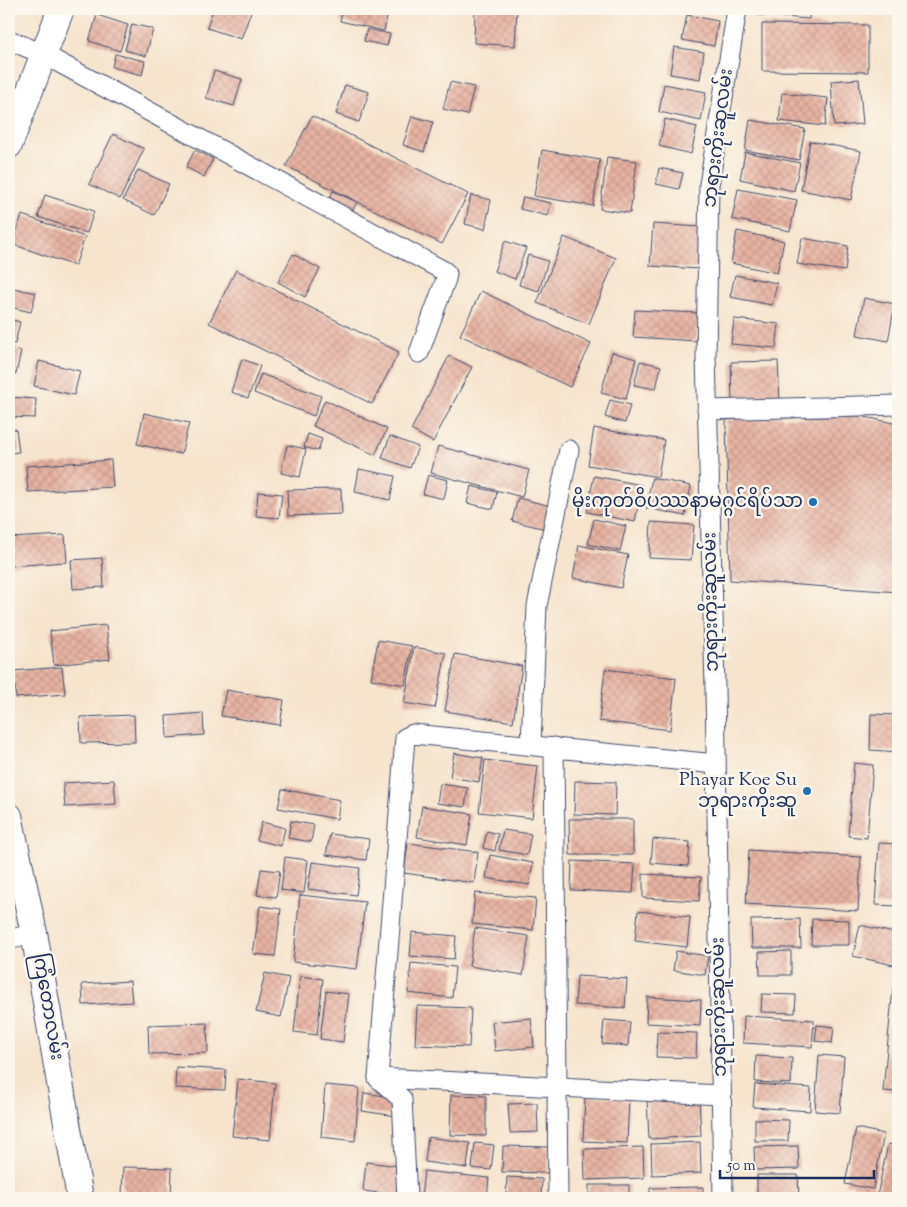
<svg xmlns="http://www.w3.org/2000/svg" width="907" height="1207" font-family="'Sorts Mill Goudy','Noto Sans Myanmar',serif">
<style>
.building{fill:url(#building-cross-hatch)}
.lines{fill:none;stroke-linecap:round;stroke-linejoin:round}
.street-casing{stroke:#3c4a6f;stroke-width:21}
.secondary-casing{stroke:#3c4a6f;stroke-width:28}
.street{stroke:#fff;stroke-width:19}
.secondary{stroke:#fff;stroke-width:26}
.poi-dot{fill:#1f6fb2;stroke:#fbf7ec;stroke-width:2}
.labels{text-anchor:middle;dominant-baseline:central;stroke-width:5;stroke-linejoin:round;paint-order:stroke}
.street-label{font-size:19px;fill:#1b2f5e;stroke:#fbf7ec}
.poi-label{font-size:19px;fill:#1b2f5e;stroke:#fbf7ec;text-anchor:end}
</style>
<defs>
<pattern id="building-cross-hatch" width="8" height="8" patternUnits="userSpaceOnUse" patternTransform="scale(1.25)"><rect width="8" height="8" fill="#e7b2a1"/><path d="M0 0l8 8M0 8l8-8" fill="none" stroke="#c6998d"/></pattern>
</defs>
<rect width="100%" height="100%" fill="#fbf7ec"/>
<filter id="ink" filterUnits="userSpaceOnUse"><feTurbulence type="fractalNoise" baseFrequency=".02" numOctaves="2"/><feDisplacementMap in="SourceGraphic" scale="10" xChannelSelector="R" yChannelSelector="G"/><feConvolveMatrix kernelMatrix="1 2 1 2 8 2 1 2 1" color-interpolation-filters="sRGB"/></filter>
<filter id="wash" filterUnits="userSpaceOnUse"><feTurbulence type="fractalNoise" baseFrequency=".0096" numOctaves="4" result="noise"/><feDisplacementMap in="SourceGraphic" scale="20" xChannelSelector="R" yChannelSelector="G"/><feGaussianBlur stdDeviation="1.12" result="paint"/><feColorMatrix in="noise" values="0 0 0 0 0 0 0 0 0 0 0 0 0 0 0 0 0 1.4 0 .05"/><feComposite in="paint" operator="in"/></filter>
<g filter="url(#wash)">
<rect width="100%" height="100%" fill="#f6e4cd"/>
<g id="blocks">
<g class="building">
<polygon points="213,9 252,9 241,39 207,28"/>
<polygon points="343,9 369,9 388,13 384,31 340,21"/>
<polygon points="475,9 517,9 515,46 474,43"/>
<polygon points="759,9 810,9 809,19 758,15"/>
<polygon points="97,15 128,25 120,51 89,41"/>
<polygon points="687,15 718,21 714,46 682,40"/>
<polygon points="132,24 153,29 146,56 125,50"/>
<polygon points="762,24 868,25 868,72 762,71"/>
<polygon points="367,29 390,34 387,46 364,41"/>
<polygon points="674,47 704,52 700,79 670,74"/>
<polygon points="115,54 145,61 142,75 112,67"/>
<polygon points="214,71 242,79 234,106 206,98"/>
<polygon points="859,79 863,124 834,126 831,81"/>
<polygon points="450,82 474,87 467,115 443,109"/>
<polygon points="664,84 706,92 701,121 659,112"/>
<polygon points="345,85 369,92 359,122 336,114"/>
<polygon points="782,93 828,98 825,126 779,121"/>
<polygon points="312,116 468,194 442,244 286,166"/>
<polygon points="412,116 433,122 424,152 403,145"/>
<polygon points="665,119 697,127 691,154 659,146"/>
<polygon points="750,120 805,129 799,160 745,150"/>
<polygon points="113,134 144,149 120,199 89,184"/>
<polygon points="810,141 861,151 851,200 801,190"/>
<polygon points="195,150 213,159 204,177 186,167"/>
<polygon points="542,150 600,160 593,206 534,196"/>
<polygon points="745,152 800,163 794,191 740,179"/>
<polygon points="607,157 637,161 630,213 600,209"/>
<polygon points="659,168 683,173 679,189 656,184"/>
<polygon points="138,170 169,184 154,215 123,200"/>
<polygon points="738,189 797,200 790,231 732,219"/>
<polygon points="333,191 357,202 347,222 324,211"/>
<polygon points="45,195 94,211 87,233 38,217"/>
<polygon points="471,195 491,200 485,229 465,224"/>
<polygon points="523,197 551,203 548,216 520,209"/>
<polygon points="22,215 85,237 75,266 12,244"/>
<polygon points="653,224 701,227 699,269 650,266"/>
<polygon points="737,231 784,241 777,273 731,263"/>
<polygon points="564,237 616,258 589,324 537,303"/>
<polygon points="802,238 848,246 845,271 797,264"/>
<polygon points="505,241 526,248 515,279 494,271"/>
<polygon points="293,254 320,269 305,297 278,282"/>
<polygon points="528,255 548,261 539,291 519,285"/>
<polygon points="236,270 399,352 372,404 209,323"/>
<polygon points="735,275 777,283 772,305 730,297"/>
<polygon points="9,287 36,293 31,312 9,307"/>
<polygon points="481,291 591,344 570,387 460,335"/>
<polygon points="864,298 895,304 888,341 857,335"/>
<polygon points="635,310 698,313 696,341 633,337"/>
<polygon points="9,319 20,322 15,344 9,343"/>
<polygon points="734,319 779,324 776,348 731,344"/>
<polygon points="9,348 21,351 16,374 9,373"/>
<polygon points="612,352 636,359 626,399 601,393"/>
<polygon points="449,356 472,367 433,442 411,430"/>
<polygon points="242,359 260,366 248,398 231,392"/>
<polygon points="39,361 80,371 74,395 34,386"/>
<polygon points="640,361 661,366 656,389 634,385"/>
<polygon points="778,361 780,401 732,403 731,362"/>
<polygon points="261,374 321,396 314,416 254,393"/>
<polygon points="9,397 36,399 35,418 9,417"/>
<polygon points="325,400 387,429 375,455 313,426"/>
<polygon points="610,400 630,405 625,423 605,417"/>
<polygon points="144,413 189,423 181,454 137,444"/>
<polygon points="738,415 782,416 782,418 860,416 898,424 898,592 730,580 726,420 738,419"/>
<polygon points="594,428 664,440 658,477 588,465"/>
<polygon points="16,429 19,452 9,453 9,430"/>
<polygon points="308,434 322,439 318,451 304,447"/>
<polygon points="390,436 418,447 410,468 382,458"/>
<polygon points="287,445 306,449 300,477 281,473"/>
<polygon points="438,446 529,470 522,497 431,473"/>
<polygon points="111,460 113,487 28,492 26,466"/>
<polygon points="359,469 395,476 390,500 355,492"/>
<polygon points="428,475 448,480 444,499 423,494"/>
<polygon points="594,476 642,485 635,522 587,512"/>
<polygon points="652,478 691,486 685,516 646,508"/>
<polygon points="471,486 497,492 493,509 467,503"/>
<polygon points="341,489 342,514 288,516 287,490"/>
<polygon points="258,492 282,494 279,518 256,516"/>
<polygon points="518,498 551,506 546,529 512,521"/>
<polygon points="594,519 626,526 620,551 588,544"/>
<polygon points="651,522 694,525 691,560 649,558"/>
<polygon points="65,535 67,562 9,566 9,538"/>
<polygon points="579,545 628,555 621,588 573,578"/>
<polygon points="102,558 104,587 73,589 71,560"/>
<polygon points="106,625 110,659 54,665 50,631"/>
<polygon points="378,640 412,646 405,685 371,679"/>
<polygon points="414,647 446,653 435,708 404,703"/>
<polygon points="455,654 522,666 513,722 445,711"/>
<polygon points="62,667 65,694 16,698 13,671"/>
<polygon points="605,669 676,678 670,730 599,721"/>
<polygon points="226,690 284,700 280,725 221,716"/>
<polygon points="203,713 204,735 167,738 166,716"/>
<polygon points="871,714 898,715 898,752 870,750"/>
<polygon points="134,715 135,742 81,743 80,717"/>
<polygon points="454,753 483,758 479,782 450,777"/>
<polygon points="485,760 538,766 532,818 479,812"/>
<polygon points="854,763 873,765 867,838 848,836"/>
<polygon points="114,780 116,804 65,807 63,783"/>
<polygon points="575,781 616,782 615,815 574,814"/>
<polygon points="440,784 468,788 465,807 437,803"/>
<polygon points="282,789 340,800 337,819 278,808"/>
<polygon points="422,806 472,814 467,845 417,837"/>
<polygon points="569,819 633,819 633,855 570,855"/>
<polygon points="291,821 314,825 311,842 288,838"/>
<polygon points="262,822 285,828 281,846 257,840"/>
<polygon points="503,830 531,834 527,855 499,850"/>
<polygon points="487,831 498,834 495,851 483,848"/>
<polygon points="330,834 369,839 366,860 326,855"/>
<polygon points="653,839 690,842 688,866 651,863"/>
<polygon points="408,843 478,852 474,883 404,873"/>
<polygon points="879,843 898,844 898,906 875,905"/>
<polygon points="749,850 861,857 858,911 746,904"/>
<polygon points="490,855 533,863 529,885 486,878"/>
<polygon points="285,857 308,860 304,893 281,890"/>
<polygon points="572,861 635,864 633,893 571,890"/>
<polygon points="312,862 360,868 356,895 308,889"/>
<polygon points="261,869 280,871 276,897 257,895"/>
<polygon points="643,874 701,877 699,901 643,898"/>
<polygon points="475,893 536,898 533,930 472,924"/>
<polygon points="300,895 365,902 357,969 293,962"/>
<polygon points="260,906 281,909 275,956 253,954"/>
<polygon points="638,911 690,917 687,947 635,941"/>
<polygon points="800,919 801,948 752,948 751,920"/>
<polygon points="812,919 849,920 849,945 811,945"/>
<polygon points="860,925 898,934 898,966 853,956"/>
<polygon points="475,928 529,936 523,975 469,966"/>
<polygon points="412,932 456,936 454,959 410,956"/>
<polygon points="676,951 708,956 705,975 673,970"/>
<polygon points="791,951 791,975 760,975 759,952"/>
<polygon points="411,963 455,967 452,998 408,993"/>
<polygon points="265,973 289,978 281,1017 256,1012"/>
<polygon points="300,976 323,979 317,1035 294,1032"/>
<polygon points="577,976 627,979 625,1008 575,1005"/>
<polygon points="130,981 132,1002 83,1005 82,984"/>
<polygon points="893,987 898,988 898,1092 883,1091"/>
<polygon points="326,991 349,994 343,1042 320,1039"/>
<polygon points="762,994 796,995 795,1013 761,1012"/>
<polygon points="647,997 701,1000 700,1026 646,1023"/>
<polygon points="417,1006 471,1008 469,1047 415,1045"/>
<polygon points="744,1016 814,1020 812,1047 743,1043"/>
<polygon points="531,1018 534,1047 495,1051 492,1022"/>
<polygon points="604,1020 630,1022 628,1046 602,1044"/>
<polygon points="207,1023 208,1053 149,1054 148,1025"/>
<polygon points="817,1025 834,1027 832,1043 815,1041"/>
<polygon points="657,1032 697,1033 696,1058 656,1057"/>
<polygon points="819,1055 844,1057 840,1113 815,1111"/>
<polygon points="756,1056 792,1058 791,1084 755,1082"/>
<polygon points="176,1067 226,1070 225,1090 175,1088"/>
<polygon points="238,1079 275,1083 270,1140 232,1136"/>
<polygon points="755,1084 811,1088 810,1111 753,1107"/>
<polygon points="325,1085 359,1088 355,1141 321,1137"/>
<polygon points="364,1093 406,1099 403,1117 362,1111"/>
<polygon points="451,1095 486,1096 486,1136 450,1135"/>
<polygon points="585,1096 629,1098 627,1143 583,1141"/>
<polygon points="699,1097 701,1136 649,1139 647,1099"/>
<polygon points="537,1103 538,1132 510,1133 508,1104"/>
<polygon points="755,1119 789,1120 788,1141 755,1141"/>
<polygon points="856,1128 884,1134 873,1189 845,1184"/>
<polygon points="428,1137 470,1143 467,1168 425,1162"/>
<polygon points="700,1142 701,1173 652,1175 651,1144"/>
<polygon points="475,1143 494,1145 491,1170 472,1168"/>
<polygon points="888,1144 898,1146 898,1198 877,1196"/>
<polygon points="503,1146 549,1147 548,1173 502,1172"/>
<polygon points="798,1146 799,1169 755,1170 754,1147"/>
<polygon points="643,1147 644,1178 585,1180 584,1149"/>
<polygon points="366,1162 408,1167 405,1196 363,1191"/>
<polygon points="123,1167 172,1168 171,1198 122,1197"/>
<polygon points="424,1171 489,1178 487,1198 421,1198"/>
<polygon points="757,1175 798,1175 799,1198 757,1198"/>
<polygon points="507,1177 542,1179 541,1197 506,1195"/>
<rect x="589" y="1185" width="40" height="13"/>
<polygon points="703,1187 703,1198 650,1198 650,1188"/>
</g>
</g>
</g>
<g filter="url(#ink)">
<use href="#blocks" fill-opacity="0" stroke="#3c4a6f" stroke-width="1"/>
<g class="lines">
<g class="street-casing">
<g id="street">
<polyline points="9,40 43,54 444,271 447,274 446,279 419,353"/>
<polyline points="707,410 898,405"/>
<polyline points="531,744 537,606 569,450"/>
<polyline points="554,747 558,1198"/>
<polyline points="716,764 413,734 405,738 378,1078 721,1095"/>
<polyline points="9,940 34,933"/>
<polyline points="378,1078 402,1099 407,1198"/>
<polyline points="723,1198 715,687 706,356 709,185 737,9"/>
</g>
</g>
<g class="secondary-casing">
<g id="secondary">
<polyline points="9,145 61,9"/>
<polyline points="9,816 34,933 80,1198"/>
</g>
</g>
<use href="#street" class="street"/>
<use href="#secondary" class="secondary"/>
</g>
</g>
<g class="poi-dot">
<circle cx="813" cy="502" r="5"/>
<circle cx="807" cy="791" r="5"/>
</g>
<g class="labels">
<g class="street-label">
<text transform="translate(719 138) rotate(-83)">ဘုရားကိုးဆူလမ်း</text>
<text transform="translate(712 602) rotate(-91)">ဘုရားကိုးဆူလမ်း</text>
<text transform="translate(47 1007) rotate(80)">ကြံတောလမ်း</text>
<text transform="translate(720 1007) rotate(-91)">ဘုရားကိုးဆူလမ်း</text>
</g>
<g class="poi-label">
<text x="803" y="502">မိုးကုတ်ဝိပဿနာမဂ္ဂင်ရိပ်သာ</text>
<text x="797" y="780">Phayar Koe Su<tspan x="797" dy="22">ဘုရားကိုးဆူ</tspan></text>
</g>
</g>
<rect width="907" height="1207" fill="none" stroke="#fbf7ec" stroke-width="30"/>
<path d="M720 1170v8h154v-8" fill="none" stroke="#1b2f5e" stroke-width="2.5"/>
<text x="727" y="1170" font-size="15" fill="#1b2f5e" stroke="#fbf7ec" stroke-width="4" paint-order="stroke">50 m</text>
</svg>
